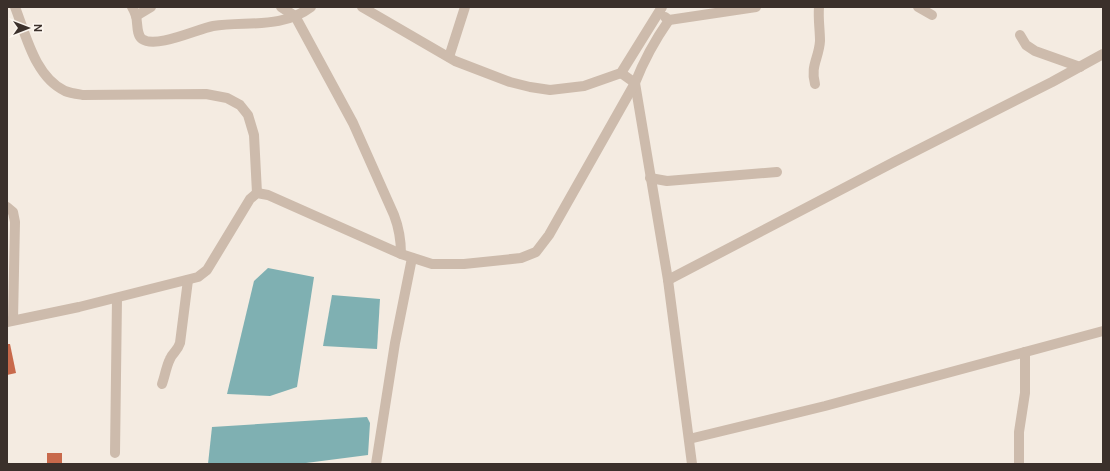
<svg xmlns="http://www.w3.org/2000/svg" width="1110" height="471" font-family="'DM Sans',sans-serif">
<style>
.water{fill:#7fb0b2}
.building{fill:#c8694b}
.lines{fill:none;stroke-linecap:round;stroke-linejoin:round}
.minor{stroke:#cdbbac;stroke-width:10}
</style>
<rect width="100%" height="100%" fill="#f4ebe1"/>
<g class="water">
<polygon points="268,268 314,277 297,387 270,396 227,394 254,281"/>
<polygon points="332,295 380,299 377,349 323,346"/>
<polygon points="367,417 370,423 368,455 306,463 208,464 212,427"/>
</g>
<g class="building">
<polygon points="7,344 10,344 16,373 7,375"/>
<rect x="47" y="453" width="15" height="11"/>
</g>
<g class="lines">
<g class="minor">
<path d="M15,7C26,35 35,77 65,91C70,93 77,94 83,95L206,94L227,98L240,105L248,115L254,135L257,193"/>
<path d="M132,7C134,10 135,13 136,16C138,23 136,34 142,39C156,49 197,29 213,26C247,21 282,29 311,7"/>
<path d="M281,7L295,16L353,123L394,215C399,228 401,240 401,254"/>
<polyline points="362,7 455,61 510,82 530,87 550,90 584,86 621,73 662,7"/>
<polyline points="918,7 932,15"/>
<polyline points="136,16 151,7"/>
<polyline points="665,17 669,20 756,7"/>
<polyline points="1020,35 1026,45 1035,51 1080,67"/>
<polyline points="449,57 465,7"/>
<polyline points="621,73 635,83 668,280 692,464"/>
<path d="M815,84C810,66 819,58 820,41C820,30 818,19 819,7"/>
<polyline points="650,178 667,181 777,172"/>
<polyline points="7,207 13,212 15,222 13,320"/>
<polyline points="668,280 894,162 1052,82 1103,54"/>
<path d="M7,322L79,307L198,277L207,270L250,199L257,193L268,195L401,254L432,264H464L521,258L536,252L549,235L635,83C644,60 655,40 669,20"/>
<path d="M162,384C165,376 166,367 170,359C173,352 177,352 180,343L188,280"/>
<polyline points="689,439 825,406 1103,331"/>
<polyline points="115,453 117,298"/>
<polyline points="376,464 395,343 412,258"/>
<polyline points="1019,464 1019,432 1025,393 1025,352"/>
</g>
</g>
<rect width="1110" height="471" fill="none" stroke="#3b302b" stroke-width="16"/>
<g transform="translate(28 28) rotate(90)" stroke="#fbf5ee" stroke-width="3" paint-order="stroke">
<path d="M0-3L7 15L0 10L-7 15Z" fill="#3b302b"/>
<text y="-6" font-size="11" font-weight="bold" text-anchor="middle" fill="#3b302b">N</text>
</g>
</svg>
